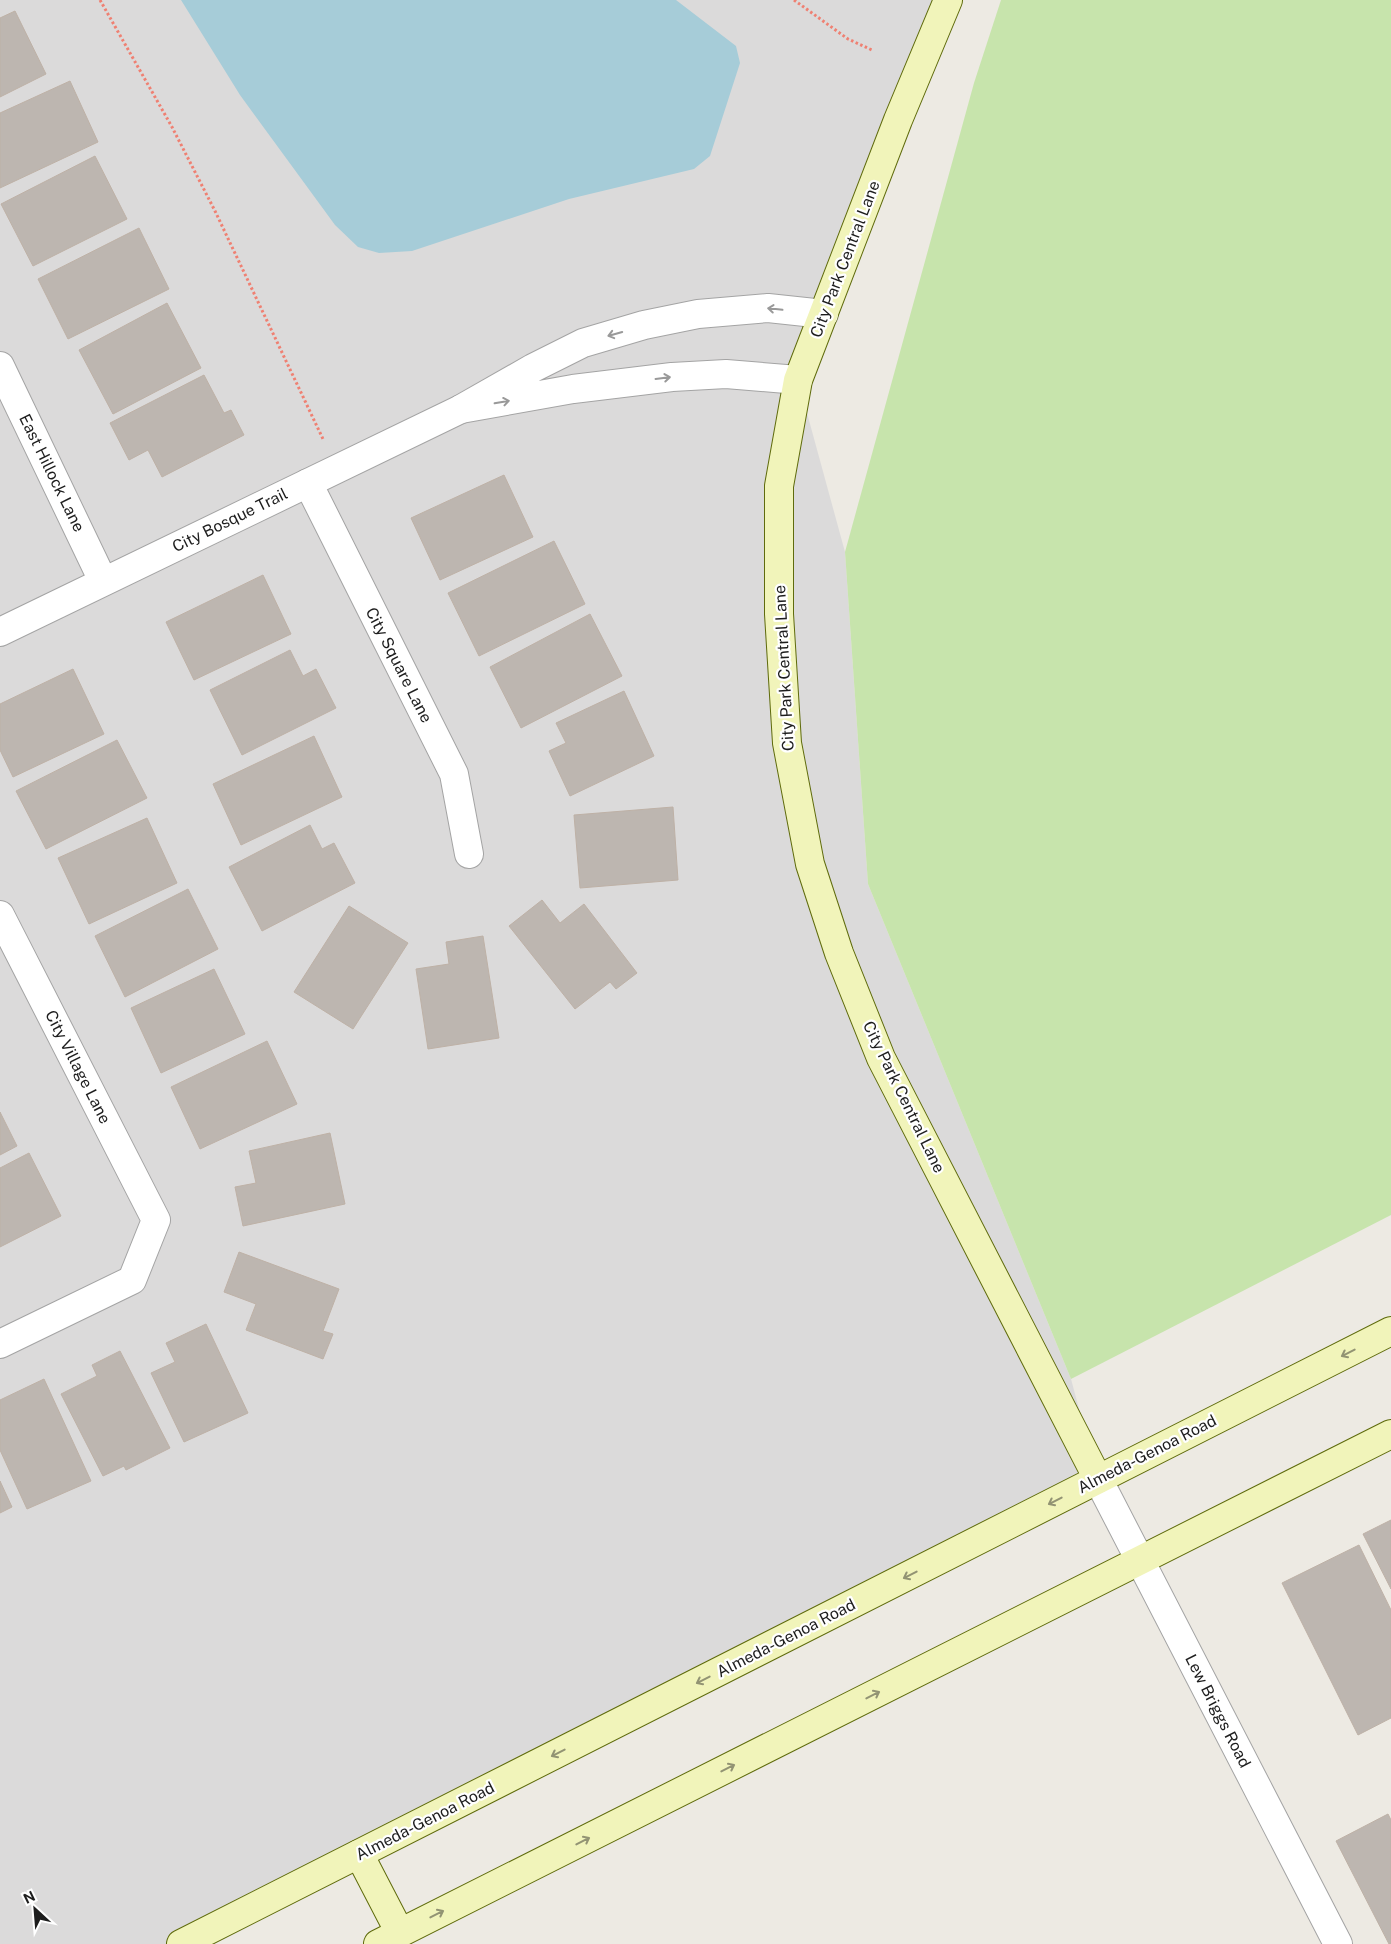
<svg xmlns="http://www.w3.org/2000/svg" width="1391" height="1944" font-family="'Public Sans',sans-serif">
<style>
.residential{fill:#dbdada}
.grass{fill:#c7e4ac}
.water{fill:#a6ccd8}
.building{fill:#bdb6b0;stroke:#beb1a6}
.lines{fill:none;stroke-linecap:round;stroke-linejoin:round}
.street-casing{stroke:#a4a4a4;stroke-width:30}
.secondary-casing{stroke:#5f6b0c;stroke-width:30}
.path{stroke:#ef8072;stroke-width:3;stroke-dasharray:2.5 2.5;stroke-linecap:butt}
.street{stroke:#fff;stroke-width:28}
.secondary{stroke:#f1f4ba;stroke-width:28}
.oneway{stroke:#999}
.oneway2{stroke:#929373}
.labels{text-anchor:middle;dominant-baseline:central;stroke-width:4.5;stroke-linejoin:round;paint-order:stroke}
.street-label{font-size:16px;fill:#1d1d1d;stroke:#fff}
</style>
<rect width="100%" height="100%" fill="#edeae3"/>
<polygon class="residential" points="0,0 935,0 798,380 845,552 868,884 1071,1379 1098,1479 178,1944 0,1944"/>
<polygon class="grass" points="1001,0 1391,0 1391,1215 1071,1379 868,884 845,552 974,83"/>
<polygon class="water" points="181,0 676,0 736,46 740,63 710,156 694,169 569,199 412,251 379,253 358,247 335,225 240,95"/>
<g class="building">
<polygon points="15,11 46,74 0,97 0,18"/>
<polygon points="70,81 98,142 0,188 0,113"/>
<polygon points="95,156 127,219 33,266 1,204"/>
<polygon points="139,228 169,289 68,339 38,279"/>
<polygon points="167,303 201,368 113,414 79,350"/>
<polygon points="204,375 224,413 231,410 244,435 162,477 148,450 129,460 110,423"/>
<polygon points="504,475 533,537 440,580 411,518"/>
<polygon points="554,541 585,604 479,656 448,593"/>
<polygon points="263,575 291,634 194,680 166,622"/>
<polygon points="590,614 622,676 521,728 490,667"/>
<polygon points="290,650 303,676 316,669 336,708 242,755 210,690"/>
<polygon points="73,669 104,734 13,777 0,750 0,704"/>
<polygon points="624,691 654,756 570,796 549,751 566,743 556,723"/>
<polygon points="314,736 342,797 241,845 213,784"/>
<polygon points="117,740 147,798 46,849 16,791"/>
<polygon points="673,807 678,880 580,888 574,815"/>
<polygon points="147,818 177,883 89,924 58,858"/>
<polygon points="310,825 322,849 334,843 355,883 262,931 229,867"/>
<polygon points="188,889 218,949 125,997 95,936"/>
<polygon points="542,900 560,923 584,904 637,973 616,989 610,982 575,1009 509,926"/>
<polygon points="349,906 408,943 353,1029 294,992"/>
<polygon points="483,936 499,1038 428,1049 416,969 449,964 446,942"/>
<polygon points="214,969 245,1034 161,1073 131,1008"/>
<polygon points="267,1041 297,1104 200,1149 171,1087"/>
<polygon points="0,1112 17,1146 0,1155"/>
<polygon points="330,1133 345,1204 243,1226 235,1187 256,1183 249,1151"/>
<polygon points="29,1153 61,1216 0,1247 0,1168"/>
<polygon points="239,1252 339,1289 323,1331 333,1334 323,1359 246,1330 256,1304 224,1292"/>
<polygon points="206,1324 248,1413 184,1442 151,1373 175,1362 166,1343"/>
<polygon points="120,1351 170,1448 126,1470 124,1466 103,1476 61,1394 97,1376 92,1365"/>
<polygon points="44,1379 91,1481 27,1509 0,1450 0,1400"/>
<polygon points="0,1481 12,1507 0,1513"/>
<polygon points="1391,1520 1391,1589 1363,1534"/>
<polygon points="1359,1545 1391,1610 1391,1718 1358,1735 1282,1583"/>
<polygon points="1388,1814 1391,1820 1391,1944 1389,1944 1336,1841"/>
</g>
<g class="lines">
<g class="street-casing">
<g id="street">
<polyline points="0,366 103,581"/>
<polyline points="798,380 726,374 672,377 573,389 461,409 533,368 583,343 644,325 698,314 768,308 824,314"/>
<polyline points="308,483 454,774 469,854"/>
<polyline points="0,632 461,409"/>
<polyline points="0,915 156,1220 132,1280 0,1344"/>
<polyline points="1098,1479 1338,1944"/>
</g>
</g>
<g class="secondary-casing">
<g id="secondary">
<polyline points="948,0 898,120 798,380 779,486 779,614 787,743 810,864 839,953 881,1058 1098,1479"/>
<polyline points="359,1854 400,1933"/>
<polyline points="181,1944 1391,1331"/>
<polyline points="378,1944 1391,1434"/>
</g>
</g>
<g class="path">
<polyline points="100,0 172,127 215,211 323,439"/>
<polyline points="794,0 848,39 872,50"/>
</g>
<use href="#street" class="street"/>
<use href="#secondary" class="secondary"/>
</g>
<defs><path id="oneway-shaft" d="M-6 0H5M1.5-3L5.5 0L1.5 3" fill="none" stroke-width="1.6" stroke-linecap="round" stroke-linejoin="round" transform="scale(1.25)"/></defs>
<g class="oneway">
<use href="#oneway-shaft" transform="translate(775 309) rotate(-174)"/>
<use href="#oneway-shaft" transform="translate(615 334) rotate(164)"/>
<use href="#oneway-shaft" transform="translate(663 378) rotate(-7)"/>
<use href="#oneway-shaft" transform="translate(502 402) rotate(-10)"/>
</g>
<g class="oneway2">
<use href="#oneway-shaft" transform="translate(1348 1353) rotate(153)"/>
<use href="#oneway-shaft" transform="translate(1055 1501) rotate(153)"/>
<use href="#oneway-shaft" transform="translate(910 1575) rotate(153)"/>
<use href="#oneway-shaft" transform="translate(703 1680) rotate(153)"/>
<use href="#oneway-shaft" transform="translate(873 1695) rotate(-27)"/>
<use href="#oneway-shaft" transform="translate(558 1753) rotate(153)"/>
<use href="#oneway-shaft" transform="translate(728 1768) rotate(-27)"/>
<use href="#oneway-shaft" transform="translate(583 1841) rotate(-27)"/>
<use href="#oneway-shaft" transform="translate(437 1914) rotate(-27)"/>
</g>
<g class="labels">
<g class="street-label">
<text transform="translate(845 259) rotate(-69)">City Park Central Lane</text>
<text transform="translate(52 473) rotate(64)">East Hillock Lane</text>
<text transform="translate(230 520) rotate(-26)">City Bosque Trail</text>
<text transform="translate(399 665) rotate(63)">City Square Lane</text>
<text transform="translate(784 668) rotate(-93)">City Park Central Lane</text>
<text transform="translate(78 1067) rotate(63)">City Village Lane</text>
<text transform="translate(904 1097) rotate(64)">City Park Central Lane</text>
<text transform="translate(1147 1454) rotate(-27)">Almeda-Genoa Road</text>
<text transform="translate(786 1638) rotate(-27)">Almeda-Genoa Road</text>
<text transform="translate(1218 1711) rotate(63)">Lew Briggs Road</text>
<text transform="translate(425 1821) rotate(-27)">Almeda-Genoa Road</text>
</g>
</g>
<g transform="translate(35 1909) rotate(334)" stroke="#ffffff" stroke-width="4" paint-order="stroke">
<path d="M0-4L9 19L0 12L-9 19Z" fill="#1d1d1d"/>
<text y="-8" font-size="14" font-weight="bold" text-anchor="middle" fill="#1d1d1d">N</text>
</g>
</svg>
